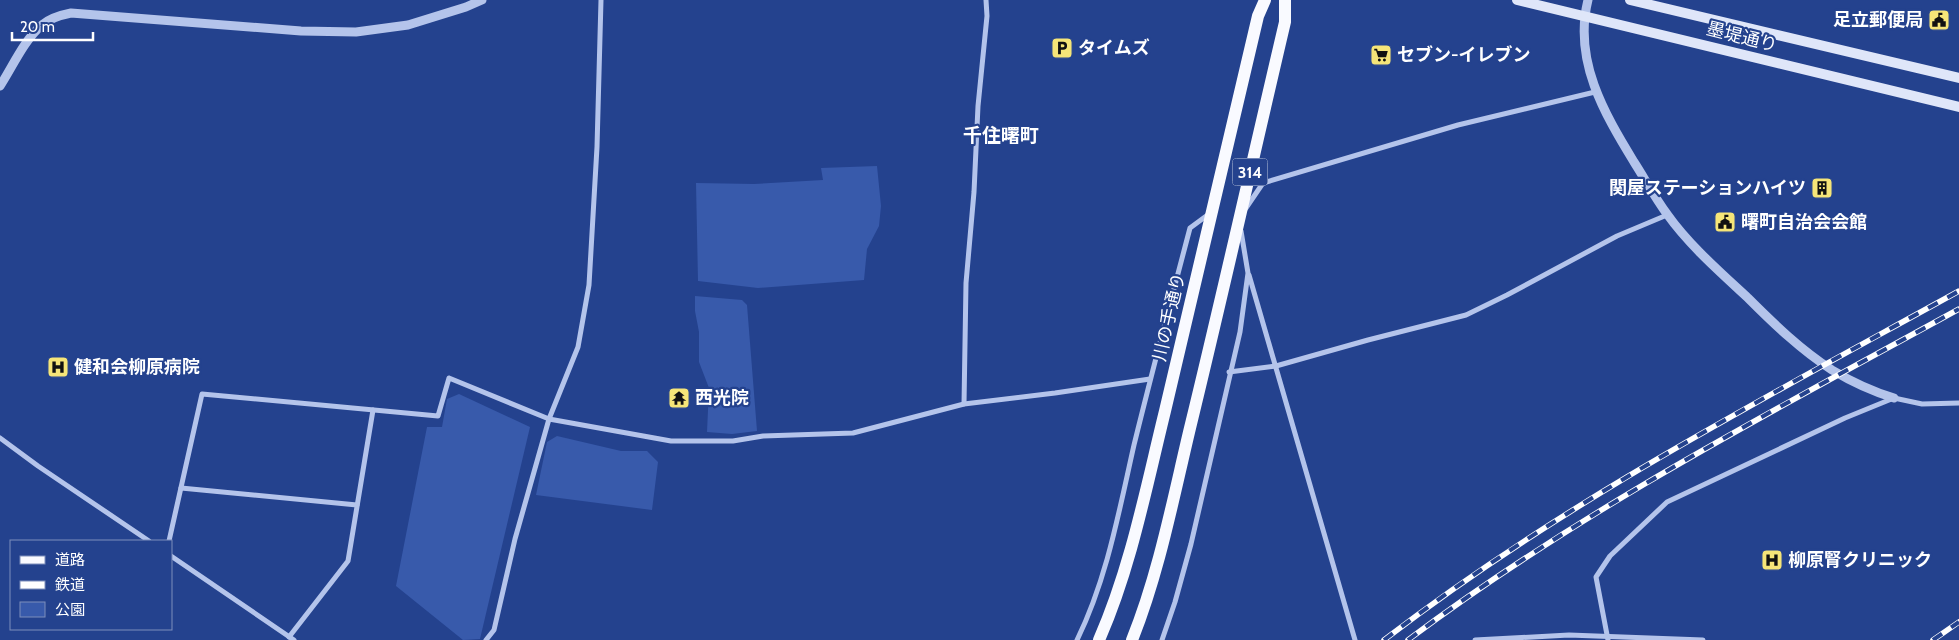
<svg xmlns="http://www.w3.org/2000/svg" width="1959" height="640" font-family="Cabin,'Noto Sans JP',sans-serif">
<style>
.green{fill:#385aab}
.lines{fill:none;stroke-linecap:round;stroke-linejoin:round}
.minor{stroke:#b4c4eb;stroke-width:5}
.tertiary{stroke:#b4c4eb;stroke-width:9}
.secondary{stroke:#dfe6f9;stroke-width:10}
.primary{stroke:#f9faff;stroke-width:12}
.rail-casing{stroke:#fff;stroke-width:5.5}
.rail{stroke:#24428e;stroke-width:4;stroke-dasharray:11;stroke-linecap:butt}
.labels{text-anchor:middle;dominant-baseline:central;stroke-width:4.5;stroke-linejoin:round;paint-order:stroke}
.shield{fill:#24428e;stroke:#bdc6dd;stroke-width:1}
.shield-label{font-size:16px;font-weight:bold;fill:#fff}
.poi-label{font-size:18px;font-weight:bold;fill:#fff;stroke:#24428e;text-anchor:start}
.street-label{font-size:18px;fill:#fff;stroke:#24428e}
.neighbourhood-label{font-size:19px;font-weight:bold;fill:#fff;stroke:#24428e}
</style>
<rect width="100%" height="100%" fill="#24428e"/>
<g class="green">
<polygon points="877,166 881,206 879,226 867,249 864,280 758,288 698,281 696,183 754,184 823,180 821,168"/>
<polygon points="695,296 742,300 747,305 757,431 732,434 707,432 709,388 699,362 699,332 695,311"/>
<polygon points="459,394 530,427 480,639 463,640 396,586 427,427 442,427 447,399"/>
<polygon points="557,436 621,451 647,451 658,462 652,510 536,495 547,442"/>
</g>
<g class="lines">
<g class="minor">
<polyline points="1246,208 1263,183 1458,125 1595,92"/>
<polyline points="1249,275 1355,640"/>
<polyline points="1229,372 1276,366 1368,340 1466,315 1507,295 1617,236 1667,215"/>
<polyline points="964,404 966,283 974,192 978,106 987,16 986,0"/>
<polyline points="0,438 38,466 149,541"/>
<polyline points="181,488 357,505"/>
<polyline points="169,541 202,394 438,416 449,378 549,419 671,441 733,441 763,436 853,433 964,404 1055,393 1150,379"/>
<polyline points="171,556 294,640"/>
<polyline points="289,637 348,561 373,410"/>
<polyline points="486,640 494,630 515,539 549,419 578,347 589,285 597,147 601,0"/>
<path d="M1077,640C1107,579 1119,511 1134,445C1152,372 1171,300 1190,228L1209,214"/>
<polyline points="1162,640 1175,602 1191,544 1240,332 1248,273 1241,231"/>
<polyline points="1475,640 1569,635 1703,640"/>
<polyline points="1608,640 1596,577 1610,556 1667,502 1845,418 1894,398 1922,404 1959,403"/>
</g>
<g class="tertiary">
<path d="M1588,0C1573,60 1604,113 1634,162C1645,179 1655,198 1667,214C1689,245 1720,272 1748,298C1774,324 1801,350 1832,370C1852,382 1871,391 1894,398"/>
<path d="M0,86C13,66 24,40 42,25C50,18 61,15 71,13L301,31L356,32L408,25L466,7L482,0"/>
</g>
<g class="secondary">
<polyline points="1517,0 1959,107"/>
<polyline points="1630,0 1959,78"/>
</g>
<g class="primary">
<path d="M1099,640C1131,567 1146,488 1165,411C1197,280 1227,148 1258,16L1265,0"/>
<path d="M1132,640C1159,573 1173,499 1190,428C1223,293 1253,158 1285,22V0"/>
</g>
<g class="rail-casing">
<g id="rail">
<path d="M1384,640C1562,503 1763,399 1959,291"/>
<path d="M1408,640C1580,511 1771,412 1959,309"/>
<polyline points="1933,640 1959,622"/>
</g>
</g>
<use href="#rail" class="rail"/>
</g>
<defs>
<g id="civic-square" transform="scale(1.125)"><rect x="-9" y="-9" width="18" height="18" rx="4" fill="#f6e578" stroke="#24428e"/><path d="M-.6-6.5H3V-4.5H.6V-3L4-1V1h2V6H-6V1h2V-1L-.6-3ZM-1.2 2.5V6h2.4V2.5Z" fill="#111"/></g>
<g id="parking-square" transform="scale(1.125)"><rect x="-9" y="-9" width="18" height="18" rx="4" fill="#f6e578" stroke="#24428e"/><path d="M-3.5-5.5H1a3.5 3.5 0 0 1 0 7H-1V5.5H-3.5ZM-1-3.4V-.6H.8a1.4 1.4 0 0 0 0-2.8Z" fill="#111"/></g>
<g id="supermarket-square" transform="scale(1.125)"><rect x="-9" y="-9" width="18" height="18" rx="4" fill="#f6e578" stroke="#24428e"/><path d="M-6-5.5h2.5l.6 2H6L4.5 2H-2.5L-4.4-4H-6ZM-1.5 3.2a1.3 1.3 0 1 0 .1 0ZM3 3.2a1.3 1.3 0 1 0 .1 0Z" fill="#111"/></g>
<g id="building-square" transform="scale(1.125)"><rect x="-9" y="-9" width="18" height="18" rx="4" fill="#f6e578" stroke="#24428e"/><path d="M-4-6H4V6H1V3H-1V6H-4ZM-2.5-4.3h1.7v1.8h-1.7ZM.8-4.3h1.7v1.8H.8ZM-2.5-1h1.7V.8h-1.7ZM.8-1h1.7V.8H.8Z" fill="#111"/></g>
<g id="hospital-square" transform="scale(1.125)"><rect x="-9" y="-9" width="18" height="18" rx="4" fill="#f6e578" stroke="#24428e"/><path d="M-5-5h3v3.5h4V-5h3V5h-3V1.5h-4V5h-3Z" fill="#111"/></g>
<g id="temple-square" transform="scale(1.125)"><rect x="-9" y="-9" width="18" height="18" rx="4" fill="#f6e578" stroke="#24428e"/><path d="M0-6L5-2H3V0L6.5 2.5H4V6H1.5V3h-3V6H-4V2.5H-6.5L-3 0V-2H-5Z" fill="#111"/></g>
</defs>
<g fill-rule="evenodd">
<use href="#civic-square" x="1939" y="20"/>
<use href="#parking-square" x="1062" y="48"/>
<use href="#supermarket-square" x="1381" y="55"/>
<use href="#building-square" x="1822" y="188"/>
<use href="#civic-square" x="1725" y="222"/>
<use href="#hospital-square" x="58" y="367"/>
<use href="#temple-square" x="679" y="398"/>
<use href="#hospital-square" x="1772" y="560"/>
</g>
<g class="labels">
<rect class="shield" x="1232.5" y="158.5" width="35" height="27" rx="4"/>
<g class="shield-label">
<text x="1250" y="172">314</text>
</g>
<g class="poi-label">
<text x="1923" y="20" text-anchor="end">足立郵便局</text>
<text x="1078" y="48">タイムズ</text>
<text x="1397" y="55">セブン-イレブン</text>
<text x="1806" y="188" text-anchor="end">関屋ステーションハイツ</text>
<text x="1741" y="222">曙町自治会会館</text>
<text x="74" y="367">健和会柳原病院</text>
<text x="695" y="398">西光院</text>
<text x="1788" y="560">柳原腎クリニック</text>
</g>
<g class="street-label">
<text transform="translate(1742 37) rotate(14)">墨堤通り</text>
<text transform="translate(1169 317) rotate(-77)">川の手通り</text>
</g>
<g class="neighbourhood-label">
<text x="1001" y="135">千住曙町</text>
</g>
</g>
<rect x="10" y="540" width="162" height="90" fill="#24428e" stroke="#7c8ebb"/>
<rect x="20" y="556" width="25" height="8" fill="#f9faff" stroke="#7c8ebb"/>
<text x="55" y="565" font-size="15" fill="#ffffff">道路</text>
<rect x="20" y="581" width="25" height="8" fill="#ffffff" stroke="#7c8ebb"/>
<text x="55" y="590" font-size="15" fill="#ffffff">鉄道</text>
<rect x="20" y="602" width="25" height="15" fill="#385aab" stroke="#7c8ebb"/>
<text x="55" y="615" font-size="15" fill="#ffffff">公園</text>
<path d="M12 32v8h81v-8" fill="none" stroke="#ffffff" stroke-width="2.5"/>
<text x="20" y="32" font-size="15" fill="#ffffff" stroke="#24428e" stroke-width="4" paint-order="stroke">20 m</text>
</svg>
